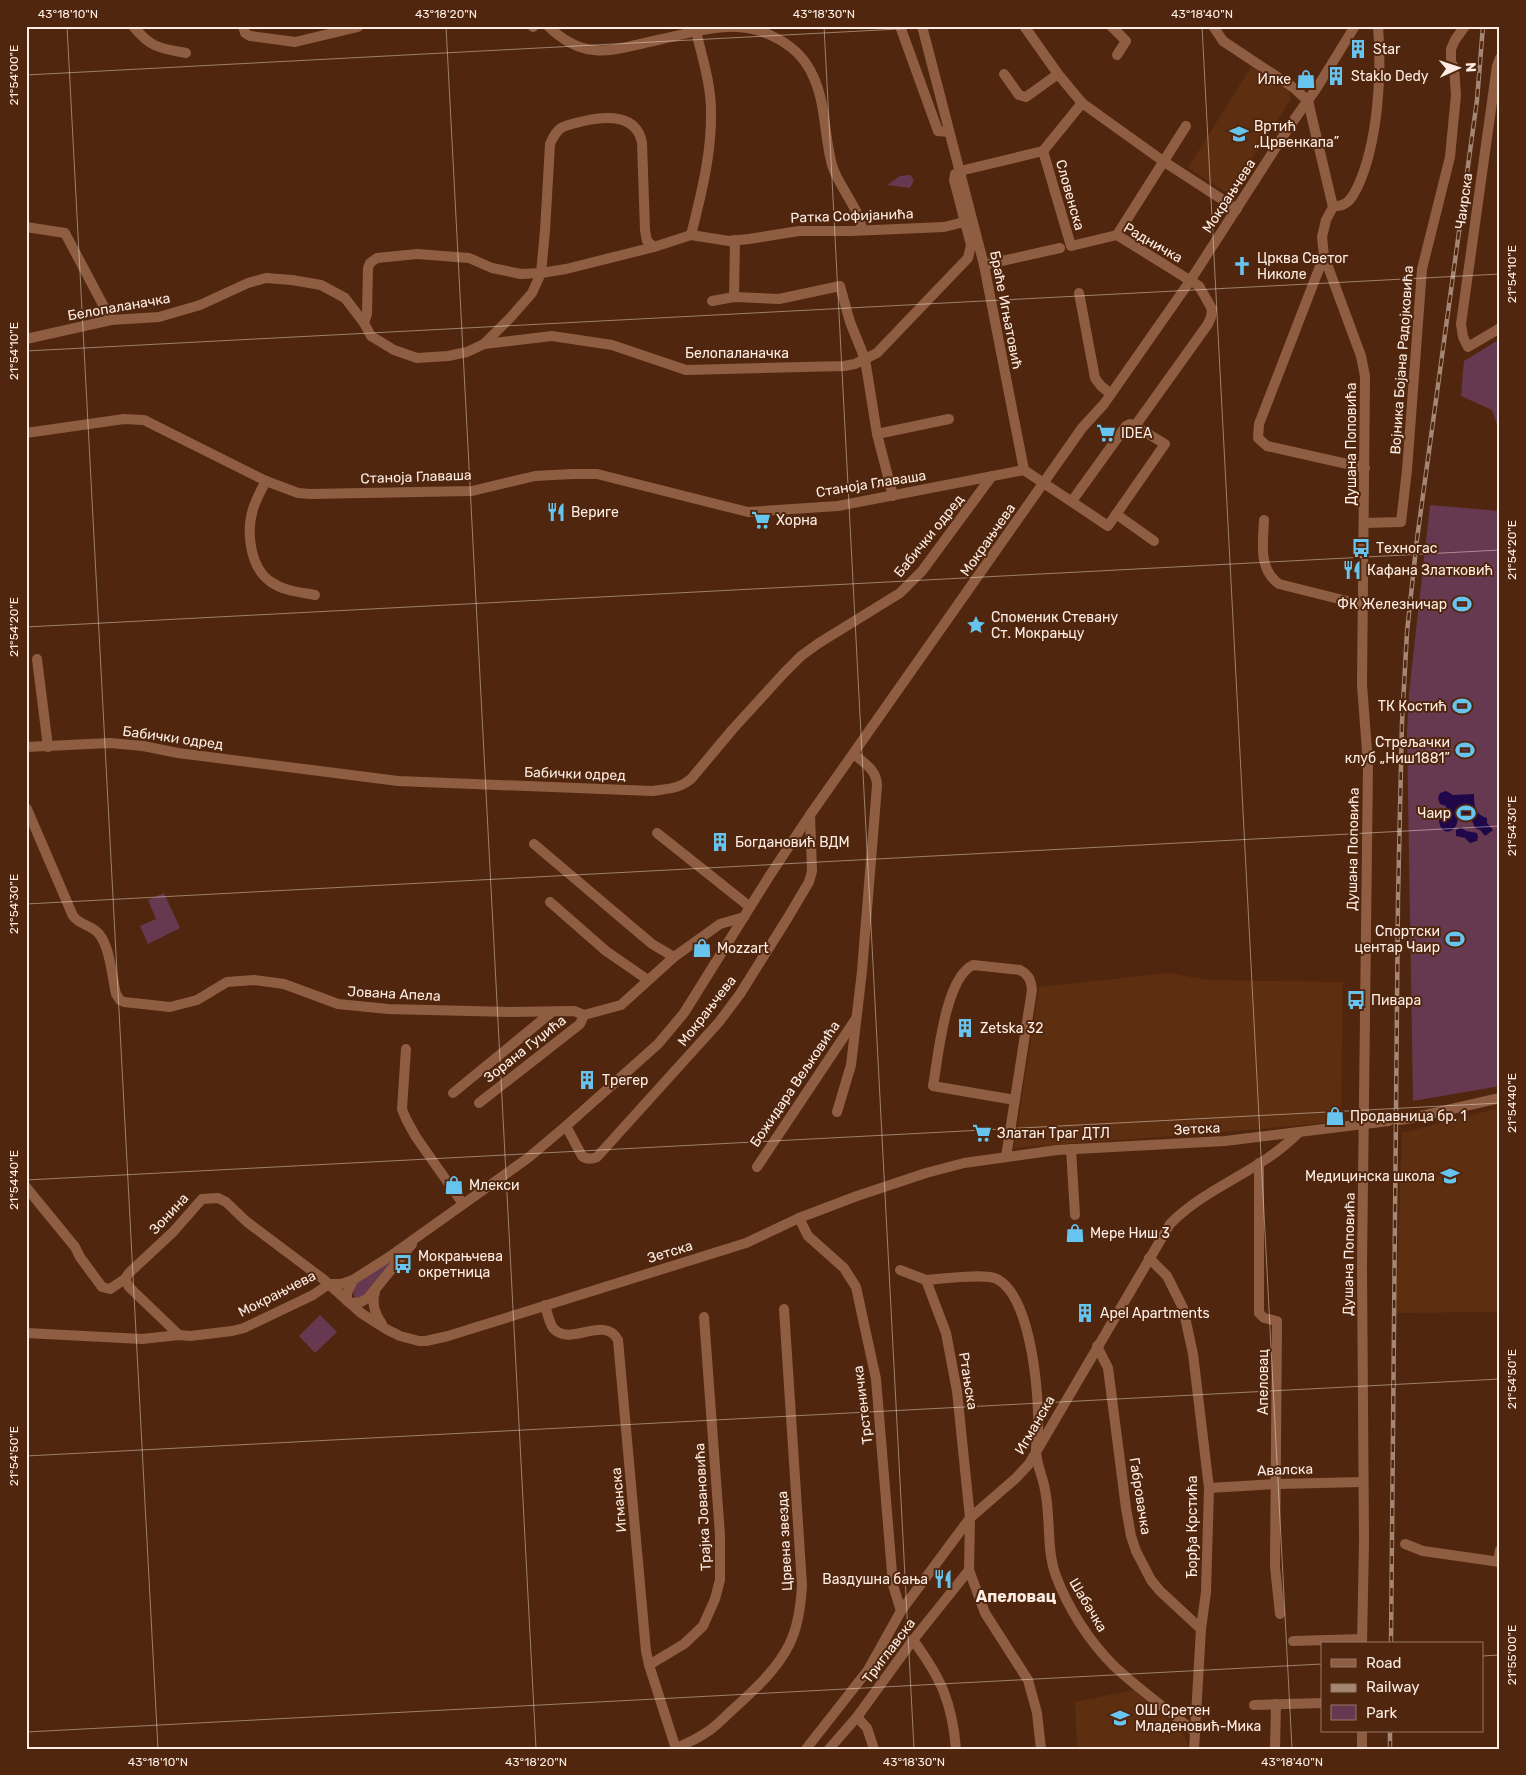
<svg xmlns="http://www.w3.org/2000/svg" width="1526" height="1775" font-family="Rubik,sans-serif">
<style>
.built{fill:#5e2e10}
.green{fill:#673950}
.water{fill:#1e084a}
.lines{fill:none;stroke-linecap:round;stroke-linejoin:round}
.minor{stroke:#8f5e42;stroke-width:10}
.rail-casing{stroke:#a38674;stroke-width:4.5}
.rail{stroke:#50270e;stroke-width:2.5;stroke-dasharray:8;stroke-linecap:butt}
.ticks{fill:none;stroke:#fdede4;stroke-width:1;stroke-opacity:0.45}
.labels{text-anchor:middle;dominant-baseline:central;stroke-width:4;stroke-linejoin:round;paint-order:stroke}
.poi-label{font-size:14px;fill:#fdede4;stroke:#50270e;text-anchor:start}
.street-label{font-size:14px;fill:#fdede4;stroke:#50270e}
.quarter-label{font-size:16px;font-weight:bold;fill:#fdede4;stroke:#50270e}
.neatline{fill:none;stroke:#fdede4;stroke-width:2}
.ticks-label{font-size:12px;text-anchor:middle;fill:#fdede4}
</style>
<rect width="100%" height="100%" fill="#50270e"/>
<g class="built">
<polygon points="1251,67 1289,91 1290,101 1229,194 1188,168"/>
<polygon points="1170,973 1207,980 1343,982 1341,1113 1328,1113 1328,1120 1325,1123 1201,1134 1014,1148 1039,987"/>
<polygon points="1500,1108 1500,1277 1498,1312 1396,1313 1402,1133"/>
<polygon points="1134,1690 1183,1733 1188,1744 1188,1749 1077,1749 1075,1702"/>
</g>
<g class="green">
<polygon points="910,175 914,180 910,188 887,185 900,176"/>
<polygon points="1500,339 1500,433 1492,410 1461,396 1464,361"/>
<polygon points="1430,505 1500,511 1500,1086 1413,1101 1407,731 1409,693"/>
<polygon points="164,893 180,928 148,944 140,926 156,919 148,900"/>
<polygon points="395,1258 363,1298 355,1298 353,1293 355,1285"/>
<polygon points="320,1315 337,1332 315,1353 299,1336"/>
</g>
<g class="water">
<path d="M1446,791L1453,795L1474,794C1474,805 1475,815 1487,818V823L1493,830L1485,836L1480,830L1475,828C1473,820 1467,813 1458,819C1457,823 1456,828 1452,830C1444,835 1439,827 1439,820L1443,814L1447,813L1446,806L1440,804L1438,798L1440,793Z"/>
<polygon points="1461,827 1466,831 1477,833 1478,837 1477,841 1470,843 1465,838 1456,836 1456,830"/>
</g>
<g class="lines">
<g class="minor">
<path d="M133,26C151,48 159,48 186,53"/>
<polyline points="243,26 245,33 250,36 295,42 358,27"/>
<path d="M548,26C560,38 577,49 594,50C608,52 622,48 636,45C652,41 668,38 684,34C719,26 747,21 780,40C794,48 806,60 813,76C826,103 824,136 832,165C838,186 860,209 862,230"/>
<polyline points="900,26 938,131 949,132"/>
<polyline points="922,26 984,265 1024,470 1108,526 1165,444 1135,426 1208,324 1211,317 1212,309 1199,286 1117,235 1071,246 1043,151 1082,103"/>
<polyline points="1024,26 1058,74 1082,103 1163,161 1237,209"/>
<polyline points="1111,26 1126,41 1117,55"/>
<polyline points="1213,26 1223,41 1294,88 1308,101 1333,207 1326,220 1322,237 1324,256 1361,356 1365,376 1362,685 1368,764 1362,1266 1364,1542 1362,1644"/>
<polyline points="533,27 534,26"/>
<polyline points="1500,58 1497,66 1461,324 1463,337 1468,347 1500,328"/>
<polyline points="1004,74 1019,95 1026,97 1058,74"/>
<path d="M1333,207C1336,206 1341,206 1344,204C1351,201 1355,192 1358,186C1378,142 1382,74 1378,26"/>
<polyline points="26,227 65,233 111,320"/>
<path d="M691,235C701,195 712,153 711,111C711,84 702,57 696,31"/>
<polyline points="1117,235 1186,126"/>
<polyline points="1324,256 1259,424 1258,438 1267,446 1365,468"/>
<polyline points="984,265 1060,248"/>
<polyline points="1079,293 1095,378 1101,386 1111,394"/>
<polyline points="734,297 735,240"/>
<polyline points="712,301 734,297 779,299 840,286 850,322 865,359 877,434 893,496"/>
<polyline points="364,323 367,314 368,268 370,263 377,258 417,254 469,258 492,268 521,274 541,273 566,269 654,247 691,235 729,241 749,239 799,231 851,231 944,227 964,222"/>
<polyline points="26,339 111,320 159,317 200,305 248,283 266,278 292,280 321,285 345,298 364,323 371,336 394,350 417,358 448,356 467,352 484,344 552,336 612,345 686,370 844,366 855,364 877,353 968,258 971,245 954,180 955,174 960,171 1043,151"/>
<path d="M484,344L510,318L532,293L541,273L545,231L550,144C553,138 555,132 561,128C568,124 576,123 584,121C606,116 637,114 642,143L645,230L647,241L654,247"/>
<polyline points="26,433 124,419 144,420 266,481 298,493 310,494 472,491 535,476 572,474 597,474 748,512 838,506 1024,470"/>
<polyline points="877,434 949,419"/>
<path d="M266,481C261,490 256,499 253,509C246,532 250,568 271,582C284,591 299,592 315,595"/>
<polyline points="1072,501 1126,426 1130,424 1135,426"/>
<polyline points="1116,514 1154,541"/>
<path d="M1264,520C1263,543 1258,569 1279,584L1363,605"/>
<polyline points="1364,523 1401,522 1407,470 1422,269 1450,157 1456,95 1454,67 1451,62 1451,49 1455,40 1465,26"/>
<polyline points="37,659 48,747"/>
<path d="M26,747L110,743L143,746L178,753L398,781L652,791C667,789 679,789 691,779L732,730L784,673L801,656L819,643L900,593L922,571L992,476"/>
<path d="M27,809L73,916C81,926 92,925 99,934C110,947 112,977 116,994L120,1000L124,1002L170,1007L197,1000L227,982L254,980L284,984L338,1004L388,1009L510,1012L574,1011L584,1015L621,1005L674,957L720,924L744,917"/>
<polyline points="657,833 750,907"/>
<polyline points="534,844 652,944 674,957"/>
<polyline points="550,902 606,951 648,980"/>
<polyline points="406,1049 402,1109 406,1119 416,1137 463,1204"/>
<polyline points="453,1093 552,1012"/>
<polyline points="479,1103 580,1024 584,1015"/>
<path d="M837,1112L851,1065L862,971L877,786C877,770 865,764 854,754"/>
<polyline points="1399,1120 1412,1118 1500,1098"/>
<path d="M566,1126L582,1156C587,1160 592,1159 597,1157L719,1022L740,994L787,919L809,882L812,871L810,815"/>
<polyline points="1071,1149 1075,1215"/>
<path d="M1006,1157L1032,990C1031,980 1029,975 1020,970L973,965C945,978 938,1058 933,1086L1015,1100"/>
<polyline points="1259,1163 1259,1313 1264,1318 1277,1321 1275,1567 1280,1614"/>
<polyline points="757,1167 855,1020"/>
<polyline points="26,1187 75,1247 80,1257 102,1287 110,1289 125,1279"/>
<polyline points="799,1218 808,1236 844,1268 856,1287 876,1379 893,1585 901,1611"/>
<polyline points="1149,1258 1167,1276 1183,1308 1193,1354 1209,1488 1206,1592 1201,1629 1194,1749"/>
<polyline points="900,1270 926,1280 946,1333 957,1391 970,1518 969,1570 985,1613 1028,1680 1037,1713 1041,1749"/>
<path d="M926,1280C942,1279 984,1273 997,1279C1031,1297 1039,1392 1038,1427C1038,1435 1036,1443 1036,1450C1036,1465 1043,1476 1045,1490C1051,1518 1046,1549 1056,1576C1068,1608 1089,1641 1113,1665C1138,1689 1168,1710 1195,1732"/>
<path d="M375,1292C371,1304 375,1314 382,1324"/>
<polyline points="347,1301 347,1293 353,1280 389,1257 528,1158 566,1126 658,1044 684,1013 770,875 810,815 1082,428 1104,404 1190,281 1289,127 1318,86 1355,26"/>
<polyline points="350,1303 361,1302 368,1298 412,1244"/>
<path d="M545,1305C547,1312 549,1322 553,1328C570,1348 604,1314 618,1340L646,1651L649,1665L676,1749"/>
<polyline points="26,1333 142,1339 179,1335 190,1336 232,1331 244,1328 313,1295 329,1284 341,1284 353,1280"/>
<polyline points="179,1335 129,1287 125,1279 129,1273 173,1232 202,1199 218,1198 226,1202 247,1222 323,1279 361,1313 386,1329 400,1336 419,1341 426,1341 448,1336 746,1243 799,1218 857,1196 926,1173 964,1163 1057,1150 1225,1141 1389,1121"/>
<polyline points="1097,1346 1108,1368 1126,1508 1131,1536 1136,1551 1151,1580 1160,1591 1201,1629"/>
<polyline points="1209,1488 1277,1484 1362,1482"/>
<polyline points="1405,1544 1423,1551 1500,1562"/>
<polyline points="1498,1562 1500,1550"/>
<path d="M913,1640C941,1678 952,1702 956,1749"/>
<polyline points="1293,1641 1362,1639"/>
<polyline points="649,1665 684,1644 703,1626 715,1599 720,1580 720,1535 704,1317"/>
<polyline points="1254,1705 1322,1703"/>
<polyline points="857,1717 867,1728 874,1749"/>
<path d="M676,1748C688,1743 699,1738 710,1730C717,1725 724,1718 730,1712C751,1693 776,1671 789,1645C798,1627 801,1605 802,1585L784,1309"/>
<path d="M806,1749L868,1670L901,1611L970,1518L1016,1478L1029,1464L1170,1224C1207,1186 1262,1171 1299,1132"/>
<polyline points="829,1749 857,1717 913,1640 969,1570"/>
<polyline points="1275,1749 1276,1704"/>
<polyline points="1362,1749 1362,1731"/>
</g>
<g class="rail-casing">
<g id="rail">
<polyline points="1391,1644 1398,898 1402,722 1407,632 1417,539 1477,100 1483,26"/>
<polyline points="1390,1749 1390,1731"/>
</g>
</g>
<use href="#rail" class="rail"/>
</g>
<path class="ticks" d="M67,26L158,1749M446,26L536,1749M824,26L914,1749M1202,26L1292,1749M26,75L956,26M26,351L1500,274M26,627L1500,550M26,904L1500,826M26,1180L1500,1103M26,1456L1500,1379M1482,1656L1500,1655M26,1732L1322,1664"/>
<defs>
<g id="building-bare" transform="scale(1.5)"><path d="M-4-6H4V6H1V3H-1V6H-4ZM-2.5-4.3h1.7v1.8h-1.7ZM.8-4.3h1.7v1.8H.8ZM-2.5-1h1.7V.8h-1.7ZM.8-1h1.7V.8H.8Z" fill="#66c4ef" stroke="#50270e" stroke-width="2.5" paint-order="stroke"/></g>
<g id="shop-bare" transform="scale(1.5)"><path d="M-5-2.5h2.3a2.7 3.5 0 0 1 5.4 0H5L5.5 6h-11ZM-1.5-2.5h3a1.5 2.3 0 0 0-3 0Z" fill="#66c4ef" stroke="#50270e" stroke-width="2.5" paint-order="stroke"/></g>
<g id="school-bare" transform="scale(1.5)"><path d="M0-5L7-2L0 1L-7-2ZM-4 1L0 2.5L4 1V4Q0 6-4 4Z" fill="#66c4ef" stroke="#50270e" stroke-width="2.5" paint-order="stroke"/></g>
<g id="church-bare" transform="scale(1.5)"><path d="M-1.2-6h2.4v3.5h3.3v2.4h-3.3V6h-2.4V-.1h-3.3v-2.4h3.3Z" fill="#66c4ef" stroke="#50270e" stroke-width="2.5" paint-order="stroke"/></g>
<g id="supermarket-bare" transform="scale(1.5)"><path d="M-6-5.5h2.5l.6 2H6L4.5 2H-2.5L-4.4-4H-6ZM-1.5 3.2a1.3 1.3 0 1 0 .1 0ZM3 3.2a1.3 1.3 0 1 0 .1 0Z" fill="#66c4ef" stroke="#50270e" stroke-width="2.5" paint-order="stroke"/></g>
<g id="restaurant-bare" transform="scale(1.5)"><path d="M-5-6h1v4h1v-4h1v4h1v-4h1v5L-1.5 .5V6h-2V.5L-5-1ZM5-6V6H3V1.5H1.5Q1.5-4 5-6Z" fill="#66c4ef" stroke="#50270e" stroke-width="2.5" paint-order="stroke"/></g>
<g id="bus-bare" transform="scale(1.5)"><path d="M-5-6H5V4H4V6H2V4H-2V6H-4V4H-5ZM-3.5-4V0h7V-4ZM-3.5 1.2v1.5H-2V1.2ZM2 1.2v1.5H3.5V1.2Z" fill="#66c4ef" stroke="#50270e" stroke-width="2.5" paint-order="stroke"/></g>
<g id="stadium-bare" transform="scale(1.5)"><path d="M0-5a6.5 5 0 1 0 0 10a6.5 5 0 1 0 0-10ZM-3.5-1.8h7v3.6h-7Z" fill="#66c4ef" stroke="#50270e" stroke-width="2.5" paint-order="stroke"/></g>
<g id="sight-bare" transform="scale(1.5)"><path d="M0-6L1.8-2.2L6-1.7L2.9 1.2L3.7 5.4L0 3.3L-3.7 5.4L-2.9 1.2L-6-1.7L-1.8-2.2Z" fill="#66c4ef" stroke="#50270e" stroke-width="2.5" paint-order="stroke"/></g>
</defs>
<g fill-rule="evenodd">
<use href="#building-bare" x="1358" y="49"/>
<use href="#building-bare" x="1336" y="76"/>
<use href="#shop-bare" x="1306" y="79"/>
<use href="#school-bare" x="1239" y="134"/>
<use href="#church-bare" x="1242" y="266"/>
<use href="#supermarket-bare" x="1106" y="433"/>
<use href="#restaurant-bare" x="556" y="512"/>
<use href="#supermarket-bare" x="761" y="520"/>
<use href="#bus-bare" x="1361" y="548"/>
<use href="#restaurant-bare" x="1352" y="570"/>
<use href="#stadium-bare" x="1462" y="604"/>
<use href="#sight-bare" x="976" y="625"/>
<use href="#stadium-bare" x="1462" y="706"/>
<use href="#stadium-bare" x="1465" y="750"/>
<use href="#stadium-bare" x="1466" y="813"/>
<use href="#building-bare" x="720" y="842"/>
<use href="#stadium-bare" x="1455" y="939"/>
<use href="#shop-bare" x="702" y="948"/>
<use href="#bus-bare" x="1356" y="1000"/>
<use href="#building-bare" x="965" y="1028"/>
<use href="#building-bare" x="587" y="1080"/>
<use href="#shop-bare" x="1335" y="1116"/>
<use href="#supermarket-bare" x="982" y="1133"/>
<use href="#school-bare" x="1450" y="1176"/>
<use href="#shop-bare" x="454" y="1185"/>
<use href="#shop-bare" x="1075" y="1233"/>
<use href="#bus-bare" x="403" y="1264"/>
<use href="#building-bare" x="1085" y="1313"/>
<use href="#restaurant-bare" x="943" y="1579"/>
<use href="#school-bare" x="1120" y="1718"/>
</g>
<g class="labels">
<g class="poi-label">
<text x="1373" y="49">Star</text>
<text x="1351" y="76">Staklo Dedy</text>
<text x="1291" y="79" text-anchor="end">Илке</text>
<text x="1254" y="126">Вртић<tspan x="1254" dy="16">„Црвенкапа”</tspan></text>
<text x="1257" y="258">Црква Светог<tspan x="1257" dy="16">Николе</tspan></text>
<text x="1121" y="433">IDEA</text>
<text x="571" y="512">Вериге</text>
<text x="776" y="520">Хорна</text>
<text x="1376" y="548">Техногас</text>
<text x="1367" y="570">Кафана Златковић</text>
<text x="1447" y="604" text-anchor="end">ФК Железничар</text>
<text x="991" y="617">Споменик Стевану<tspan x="991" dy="16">Ст. Мокрањцу</tspan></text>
<text x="1447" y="706" text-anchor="end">ТК Костић</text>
<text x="1450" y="742" text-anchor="end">Стрељачки<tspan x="1450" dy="16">клуб „Ниш1881”</tspan></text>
<text x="1451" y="813" text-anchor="end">Чаир</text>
<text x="735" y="842">Богдановић ВДМ</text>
<text x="1440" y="931" text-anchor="end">Спортски<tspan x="1440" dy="16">центар Чаир</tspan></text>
<text x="717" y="948">Mozzart</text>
<text x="1371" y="1000">Пивара</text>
<text x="980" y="1028">Zetska 32</text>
<text x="602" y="1080">Трегер</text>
<text x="1350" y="1116">Продавница бр. 1</text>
<text x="997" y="1133">Златан Траг ДТЛ</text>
<text x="1435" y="1176" text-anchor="end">Медицинска школа</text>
<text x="469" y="1185">Млекси</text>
<text x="1090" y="1233">Мере Ниш 3</text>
<text x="418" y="1256">Мокрањчева<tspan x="418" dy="16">окретница</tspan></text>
<text x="1100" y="1313">Apel Apartments</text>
<text x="928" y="1579" text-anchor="end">Ваздушна бања</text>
<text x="1135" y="1710">ОШ Сретен<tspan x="1135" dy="16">Младеновић-Мика</tspan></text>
</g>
<g class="street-label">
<text transform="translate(1070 195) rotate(74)">Словенска</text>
<text transform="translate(1229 196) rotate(-57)">Мокрањчева</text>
<text transform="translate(1464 201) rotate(-82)">Чаирска</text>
<text transform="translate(852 216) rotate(-2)">Ратка Софијанића</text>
<text transform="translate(1153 243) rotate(30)">Радничка</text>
<text transform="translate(119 307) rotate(-10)">Белопаланачка</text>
<text transform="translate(1006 310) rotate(79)">Браће Игњатовић</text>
<text x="737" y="353">Белопаланачка</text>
<text transform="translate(1402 360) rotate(-86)">Војника Бојана Радојковића</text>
<text transform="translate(1351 444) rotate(-90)">Душана Поповића</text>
<text transform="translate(416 477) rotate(-2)">Станоја Главаша</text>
<text transform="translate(871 484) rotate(-9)">Станоја Главаша</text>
<text transform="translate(929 536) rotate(-51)">Бабички одред</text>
<text transform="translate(988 540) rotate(-55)">Мокрањчева</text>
<text transform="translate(173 738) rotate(8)">Бабички одред</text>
<text transform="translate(575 774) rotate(2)">Бабички одред</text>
<text transform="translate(1353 849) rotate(-89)">Душана Поповића</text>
<text transform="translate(394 994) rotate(3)">Јована Апела</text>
<text transform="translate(707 1011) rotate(-52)">Мокрањчева</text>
<text transform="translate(525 1049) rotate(-38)">Зорана Гуџића</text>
<text transform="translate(795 1084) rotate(-56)">Божидара Вељковића</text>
<text transform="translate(1197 1129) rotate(-3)">Зетска</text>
<text transform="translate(169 1214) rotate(-47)">Зонина</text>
<text transform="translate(670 1252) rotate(-17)">Зетска</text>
<text transform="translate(1349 1254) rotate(-89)">Душана Поповића</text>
<text transform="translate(277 1294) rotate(-27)">Мокрањчева</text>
<text transform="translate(968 1381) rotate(81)">Ртањска</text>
<text transform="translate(1263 1382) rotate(-90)">Апеловац</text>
<text transform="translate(863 1405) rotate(-97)">Трстеничка</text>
<text transform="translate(1035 1425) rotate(-60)">Игманска</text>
<text transform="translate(1285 1470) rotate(-2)">Авалска</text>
<text transform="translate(1140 1496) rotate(81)">Габровачка</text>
<text transform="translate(619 1500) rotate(-95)">Игманска</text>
<text transform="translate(703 1507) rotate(-93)">Трајка Јовановића</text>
<text transform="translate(1192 1527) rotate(-90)">Ђорђа Крстића</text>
<text transform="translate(785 1541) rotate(-93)">Црвена звезда</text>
<text transform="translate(1088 1605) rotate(59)">Шабачка</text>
<text transform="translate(889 1651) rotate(-53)">Триглавска</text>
</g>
<g class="quarter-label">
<text x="1016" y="1596">Апеловац</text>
</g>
</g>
<rect width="1526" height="1775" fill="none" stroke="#50270e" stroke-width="55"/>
<rect x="1321" y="1642" width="162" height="90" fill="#50270e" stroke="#957664"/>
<rect x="1331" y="1659" width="25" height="8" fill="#8f5e42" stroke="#957664"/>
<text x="1366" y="1668" font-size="15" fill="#fdede4">Road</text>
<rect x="1331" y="1684" width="25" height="8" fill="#a38674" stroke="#957664"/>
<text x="1366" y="1692" font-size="15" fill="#fdede4">Railway</text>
<rect x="1331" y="1705" width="25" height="15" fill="#673950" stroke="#957664"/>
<text x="1366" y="1718" font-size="15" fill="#fdede4">Park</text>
<g transform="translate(1458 68) rotate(87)" stroke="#50270e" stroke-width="4" paint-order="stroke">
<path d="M0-4L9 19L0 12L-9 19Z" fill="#fdede4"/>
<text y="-8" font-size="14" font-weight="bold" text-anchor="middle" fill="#fdede4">N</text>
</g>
<rect x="28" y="28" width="1470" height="1720" class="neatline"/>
<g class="ticks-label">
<text x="68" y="18">43°18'10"N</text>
<text x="446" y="18">43°18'20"N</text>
<text x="824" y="18">43°18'30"N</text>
<text x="1202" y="18">43°18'40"N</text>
<text transform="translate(14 75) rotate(-90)" y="4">21°54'00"E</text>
<text transform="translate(1512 274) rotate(-90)" y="4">21°54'10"E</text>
<text transform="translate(14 351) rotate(-90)" y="4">21°54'10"E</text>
<text transform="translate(1512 550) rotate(-90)" y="4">21°54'20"E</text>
<text transform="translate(14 627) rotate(-90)" y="4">21°54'20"E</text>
<text transform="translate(1512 826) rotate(-90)" y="4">21°54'30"E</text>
<text transform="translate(14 904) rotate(-90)" y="4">21°54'30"E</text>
<text transform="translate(1512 1103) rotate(-90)" y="4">21°54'40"E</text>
<text transform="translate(14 1180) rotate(-90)" y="4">21°54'40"E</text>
<text transform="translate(1512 1379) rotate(-90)" y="4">21°54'50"E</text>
<text transform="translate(14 1456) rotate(-90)" y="4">21°54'50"E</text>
<text transform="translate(1512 1655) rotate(-90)" y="4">21°55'00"E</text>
<text x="158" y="1766">43°18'10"N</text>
<text x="536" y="1766">43°18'20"N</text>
<text x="914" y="1766">43°18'30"N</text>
<text x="1292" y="1766">43°18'40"N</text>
</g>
</svg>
